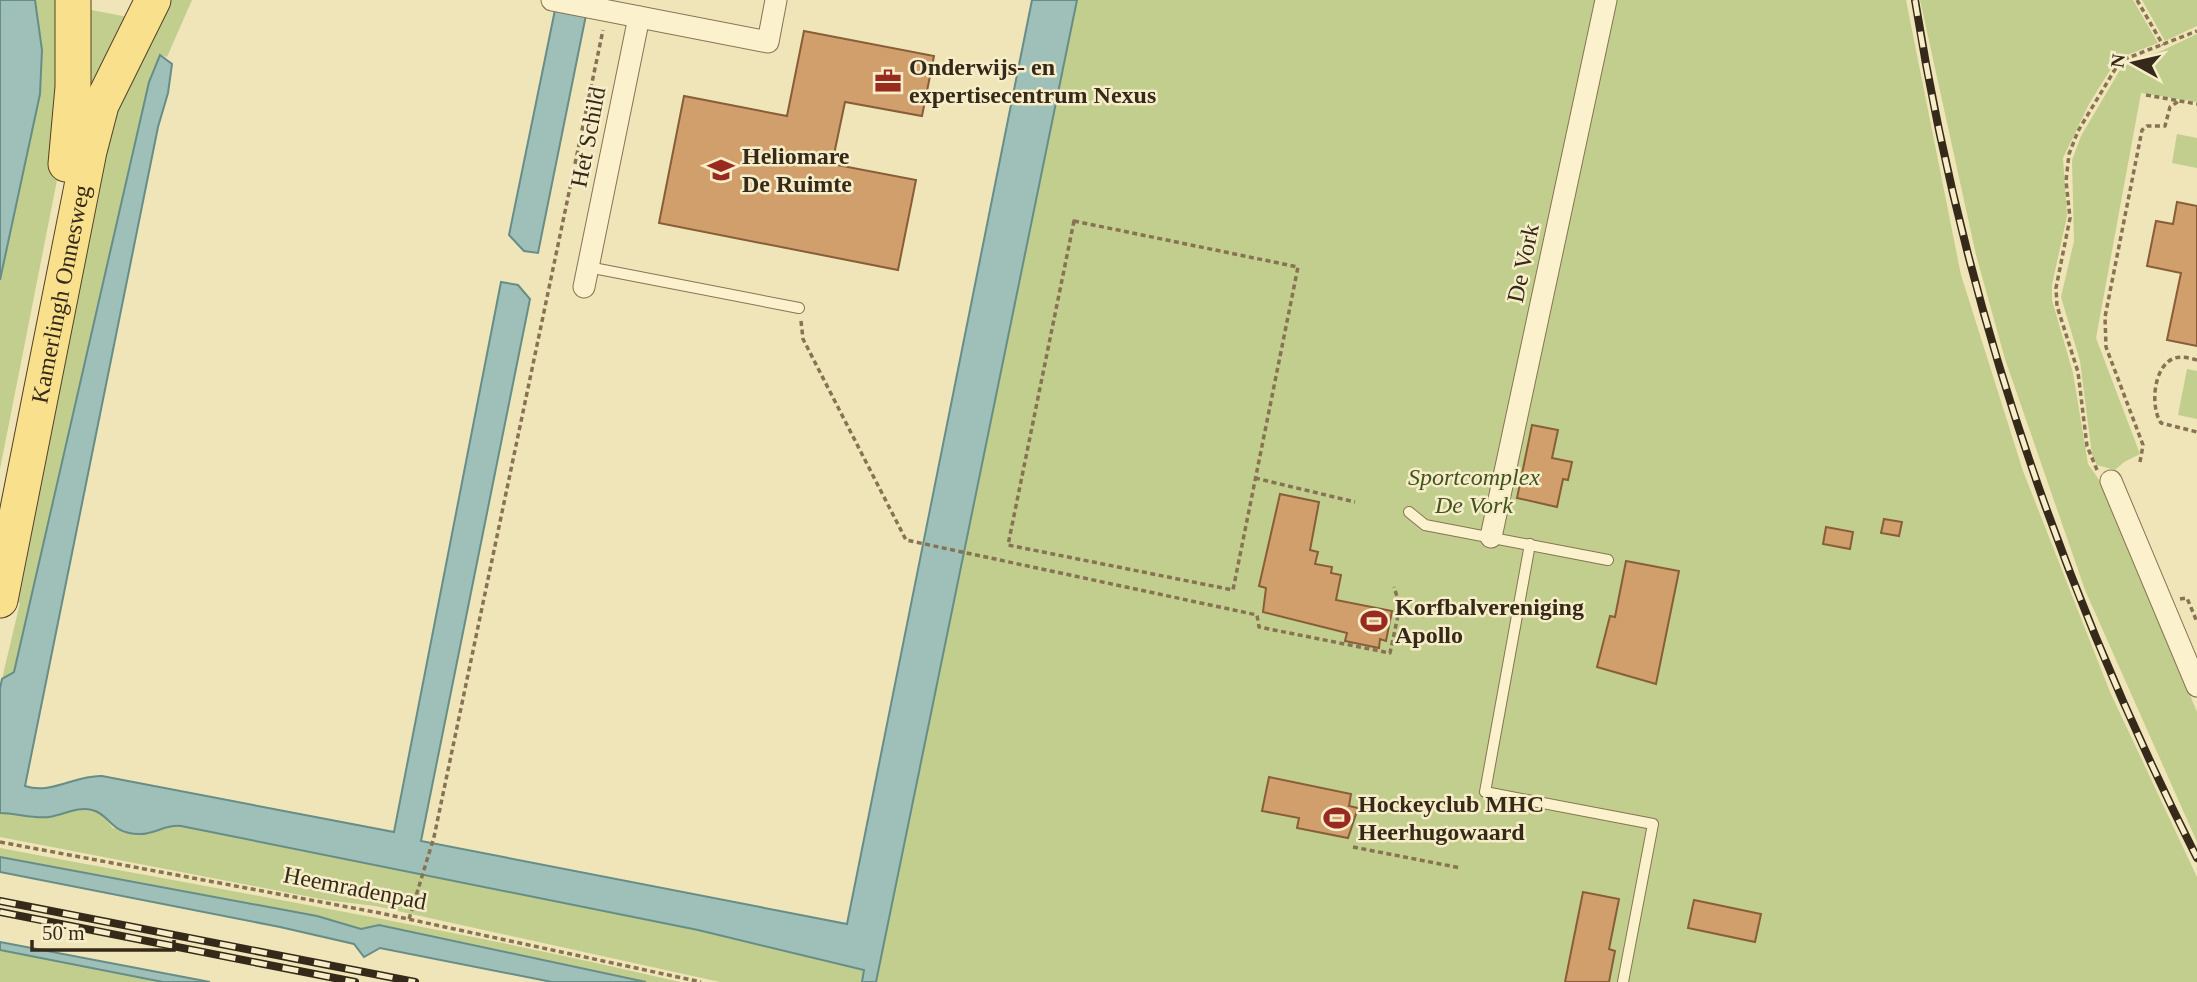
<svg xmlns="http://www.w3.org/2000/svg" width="2197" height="982" font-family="'Times New Roman',serif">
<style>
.green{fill:#c1ce8d}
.water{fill:#9ec0b9;stroke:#668d87;stroke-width:2}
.building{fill:#d19f6c;stroke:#875e38;stroke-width:2}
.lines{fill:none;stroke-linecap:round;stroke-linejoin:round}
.lane-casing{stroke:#877353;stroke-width:12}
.street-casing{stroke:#877353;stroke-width:23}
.primary-casing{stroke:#544028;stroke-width:37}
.path{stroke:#877353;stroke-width:3.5;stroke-dasharray:5 3.5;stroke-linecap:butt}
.lane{stroke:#fbf1cc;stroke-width:10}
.street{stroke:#fbf1cc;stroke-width:21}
.primary{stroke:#f8e08c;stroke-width:35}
.rail-casing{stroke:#352919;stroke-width:8}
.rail{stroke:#f7eec9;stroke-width:5;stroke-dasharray:16;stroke-linecap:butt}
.labels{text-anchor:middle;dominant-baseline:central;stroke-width:5;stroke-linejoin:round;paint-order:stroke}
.poi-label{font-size:24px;font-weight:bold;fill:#352919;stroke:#f7eec9;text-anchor:start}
.street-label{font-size:24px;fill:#352919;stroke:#f7eec9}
.park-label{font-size:24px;font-style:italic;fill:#41531e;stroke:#f7eec9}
</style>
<rect width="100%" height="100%" fill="#f0e4b9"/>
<g class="green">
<polygon points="35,0 67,0 59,170 0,469 0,280 40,94 42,50"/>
<polygon points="160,0 192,0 167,57 160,55 149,82 14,672 2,679 20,603 7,599 97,141"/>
<polygon points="1069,0 1906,0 1961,275 2023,471 2110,692 2197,877 2197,982 871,982"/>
<polygon points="1920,0 2133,0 2158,43 2117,59 2089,104 2063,158 2067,216 2052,285 2052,300 2073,373 2088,464 2104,487 2197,712 2197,842 2085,590 2005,359 1976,255"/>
<polygon points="2142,0 2197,0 2197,26 2165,41"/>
<polygon points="81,8 138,19 78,130"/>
<polygon points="2197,34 2197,102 2141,93 2096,338 2140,454 2124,462 2115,470 2097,465 2092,455 2080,361 2061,297 2074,241 2072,160 2081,136 2120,70 2132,61 2159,52"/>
<polygon points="2177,134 2197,138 2197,168 2172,163"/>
<polygon points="2187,369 2197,371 2197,419 2178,415"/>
<polygon points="79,808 99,812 113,828 148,834 169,825 181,826 698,930 864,970 862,982 720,982 375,906 326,900 0,837 0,813 49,817"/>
<path d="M0,848C227,891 455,929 680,982H646L371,926L361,929L317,916L0,857Z"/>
<polygon points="0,950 162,982 0,982"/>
</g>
<g class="water">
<polygon points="0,0 35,0 42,50 40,94 0,280"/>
<polygon points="557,0 589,0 538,253 524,251 509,235"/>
<path d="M1032,0H1077L876,982H862L864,970L698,930L181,826C165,824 154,835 139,834C109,833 110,814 92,810C77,806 64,815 49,817C33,819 16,813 0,813V688L2,679L14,672L149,82L160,55L172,64L168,93L158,127L25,786C51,795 75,775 102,776L394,832L501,282L518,285L530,299L421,841L847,924Z"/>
<polygon points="0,857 317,916 361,929 379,925 646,982 552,982 380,948 364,957 354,944 280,927 0,872"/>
<polygon points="0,942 210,982 163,982 0,950"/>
</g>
<g class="building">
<polygon points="804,31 934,56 922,116 845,102 832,164 916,180 898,270 659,223 684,96 787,116"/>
<polygon points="2177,202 2197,206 2197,346 2167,340 2181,273 2147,266 2156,221 2173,224"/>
<polygon points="1532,425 1558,430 1552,458 1572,462 1568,480 1563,479 1557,507 1517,498"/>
<polygon points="1280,494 1319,502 1310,550 1318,552 1315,564 1332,567 1331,573 1341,575 1336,600 1392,611 1386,641 1380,639 1379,648 1345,641 1347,633 1263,612 1266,588 1259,586"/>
<polygon points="1884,519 1902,522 1899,536 1881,533"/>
<polygon points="1826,527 1853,532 1850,549 1823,544"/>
<polygon points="1626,561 1679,571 1656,684 1597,667 1610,616 1615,617"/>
<polygon points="1269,777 1351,794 1349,806 1358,808 1348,838 1297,828 1299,818 1262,811"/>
<polygon points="1583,892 1619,899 1609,949 1615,951 1609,982 1565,982"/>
<polygon points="1694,900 1761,914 1755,942 1688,928"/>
</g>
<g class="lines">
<g class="lane-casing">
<g id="lane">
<polyline points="588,267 799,308"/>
<polyline points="1409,512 1425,525 1608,560"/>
<polyline points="1530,544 1485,792 1653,824 1623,982"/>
</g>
</g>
<g class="street-casing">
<g id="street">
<polyline points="552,0 768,42 776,0"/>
<polyline points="584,287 639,17"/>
<polyline points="2111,481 2197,686"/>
<polyline points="1491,537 1606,0"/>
</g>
</g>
<g class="primary-casing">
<g id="primary">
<polyline points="66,164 73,87 73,0"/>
<path id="s1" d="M0,600L89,151L101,105L153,0"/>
</g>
</g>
<g class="path">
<polyline points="2137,0 2163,45"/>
<polyline points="2146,95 2197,104"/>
<polygon points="1074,221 1298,267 1233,590 1008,545"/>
<polyline points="801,321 803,339 906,540 1257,615 1259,627 1390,653 1400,606 1394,587"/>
<path d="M2197,360C2190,358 2182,356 2175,358C2153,365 2150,407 2161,423L2197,432"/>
<polyline points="2140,462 2143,445 2106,347 2105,317 2142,130 2147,126 2165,126 2170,107 2179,101"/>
<polyline points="2097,470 2087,446 2078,372 2057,306 2056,288 2070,218 2066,181 2069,154 2078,131 2117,66 2125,59 2197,31"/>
<polyline points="1255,478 1355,502"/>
<polyline points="2180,599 2187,598 2197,622"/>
<polyline points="0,842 380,913 701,982"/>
<polyline points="1353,847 1461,868"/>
<polyline points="409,919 434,837 603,30"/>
</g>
<use href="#lane" class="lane"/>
<use href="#street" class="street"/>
<use href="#primary" class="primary"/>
<g class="rail-casing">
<g id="rail">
<path d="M1915,0C1963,300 2060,587 2197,858"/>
<polyline points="0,901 415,982"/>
<polyline points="0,912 355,982"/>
</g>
</g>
<use href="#rail" class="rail"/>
</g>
<defs>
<g id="office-bare" transform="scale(2.1)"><path d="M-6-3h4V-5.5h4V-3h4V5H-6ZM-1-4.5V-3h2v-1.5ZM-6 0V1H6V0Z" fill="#992a20" stroke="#f7eec9" stroke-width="2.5" paint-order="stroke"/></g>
<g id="school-bare" transform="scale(2.1)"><path d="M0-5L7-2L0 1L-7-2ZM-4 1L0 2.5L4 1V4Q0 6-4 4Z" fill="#992a20" stroke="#f7eec9" stroke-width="2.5" paint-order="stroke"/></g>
<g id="stadium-bare" transform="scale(2.1)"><path d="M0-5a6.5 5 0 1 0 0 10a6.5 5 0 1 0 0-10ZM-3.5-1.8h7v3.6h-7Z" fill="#992a20" stroke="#f7eec9" stroke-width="2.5" paint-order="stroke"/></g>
</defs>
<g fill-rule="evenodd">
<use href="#office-bare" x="888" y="81"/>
<use href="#school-bare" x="721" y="170"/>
<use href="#stadium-bare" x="1374" y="621"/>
<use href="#stadium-bare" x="1337" y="818"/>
</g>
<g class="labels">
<g class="poi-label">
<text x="909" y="67">Onderwijs- en<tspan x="909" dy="28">expertisecentrum Nexus</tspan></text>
<text x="742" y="156">Heliomare<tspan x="742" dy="28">De Ruimte</tspan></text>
<text x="1395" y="607">Korfbalvereniging<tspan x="1395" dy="28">Apollo</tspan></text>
<text x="1358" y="804">Hockeyclub MHC<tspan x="1358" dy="28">Heerhugowaard</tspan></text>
</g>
<g class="street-label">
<text transform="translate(588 137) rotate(-79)">Het Schild</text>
<text transform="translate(1523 263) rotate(-78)">De Vork</text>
<text stroke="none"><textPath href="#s1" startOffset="312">Kamerlingh Onnesweg</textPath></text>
<text transform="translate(355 888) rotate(11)">Heemradenpad</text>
</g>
<g class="park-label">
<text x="1474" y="477">Sportcomplex<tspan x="1474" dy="28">De Vork</tspan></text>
</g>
</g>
<g transform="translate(2134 63) rotate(278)" stroke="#f7eec9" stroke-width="5" paint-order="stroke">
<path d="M0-5L12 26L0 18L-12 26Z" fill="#352919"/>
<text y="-10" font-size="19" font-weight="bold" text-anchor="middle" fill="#352919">N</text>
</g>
<path d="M32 940v10h142v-10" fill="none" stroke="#352919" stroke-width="3.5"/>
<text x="42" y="940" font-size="21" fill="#352919" stroke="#f7eec9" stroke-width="5" paint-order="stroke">50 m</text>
</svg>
